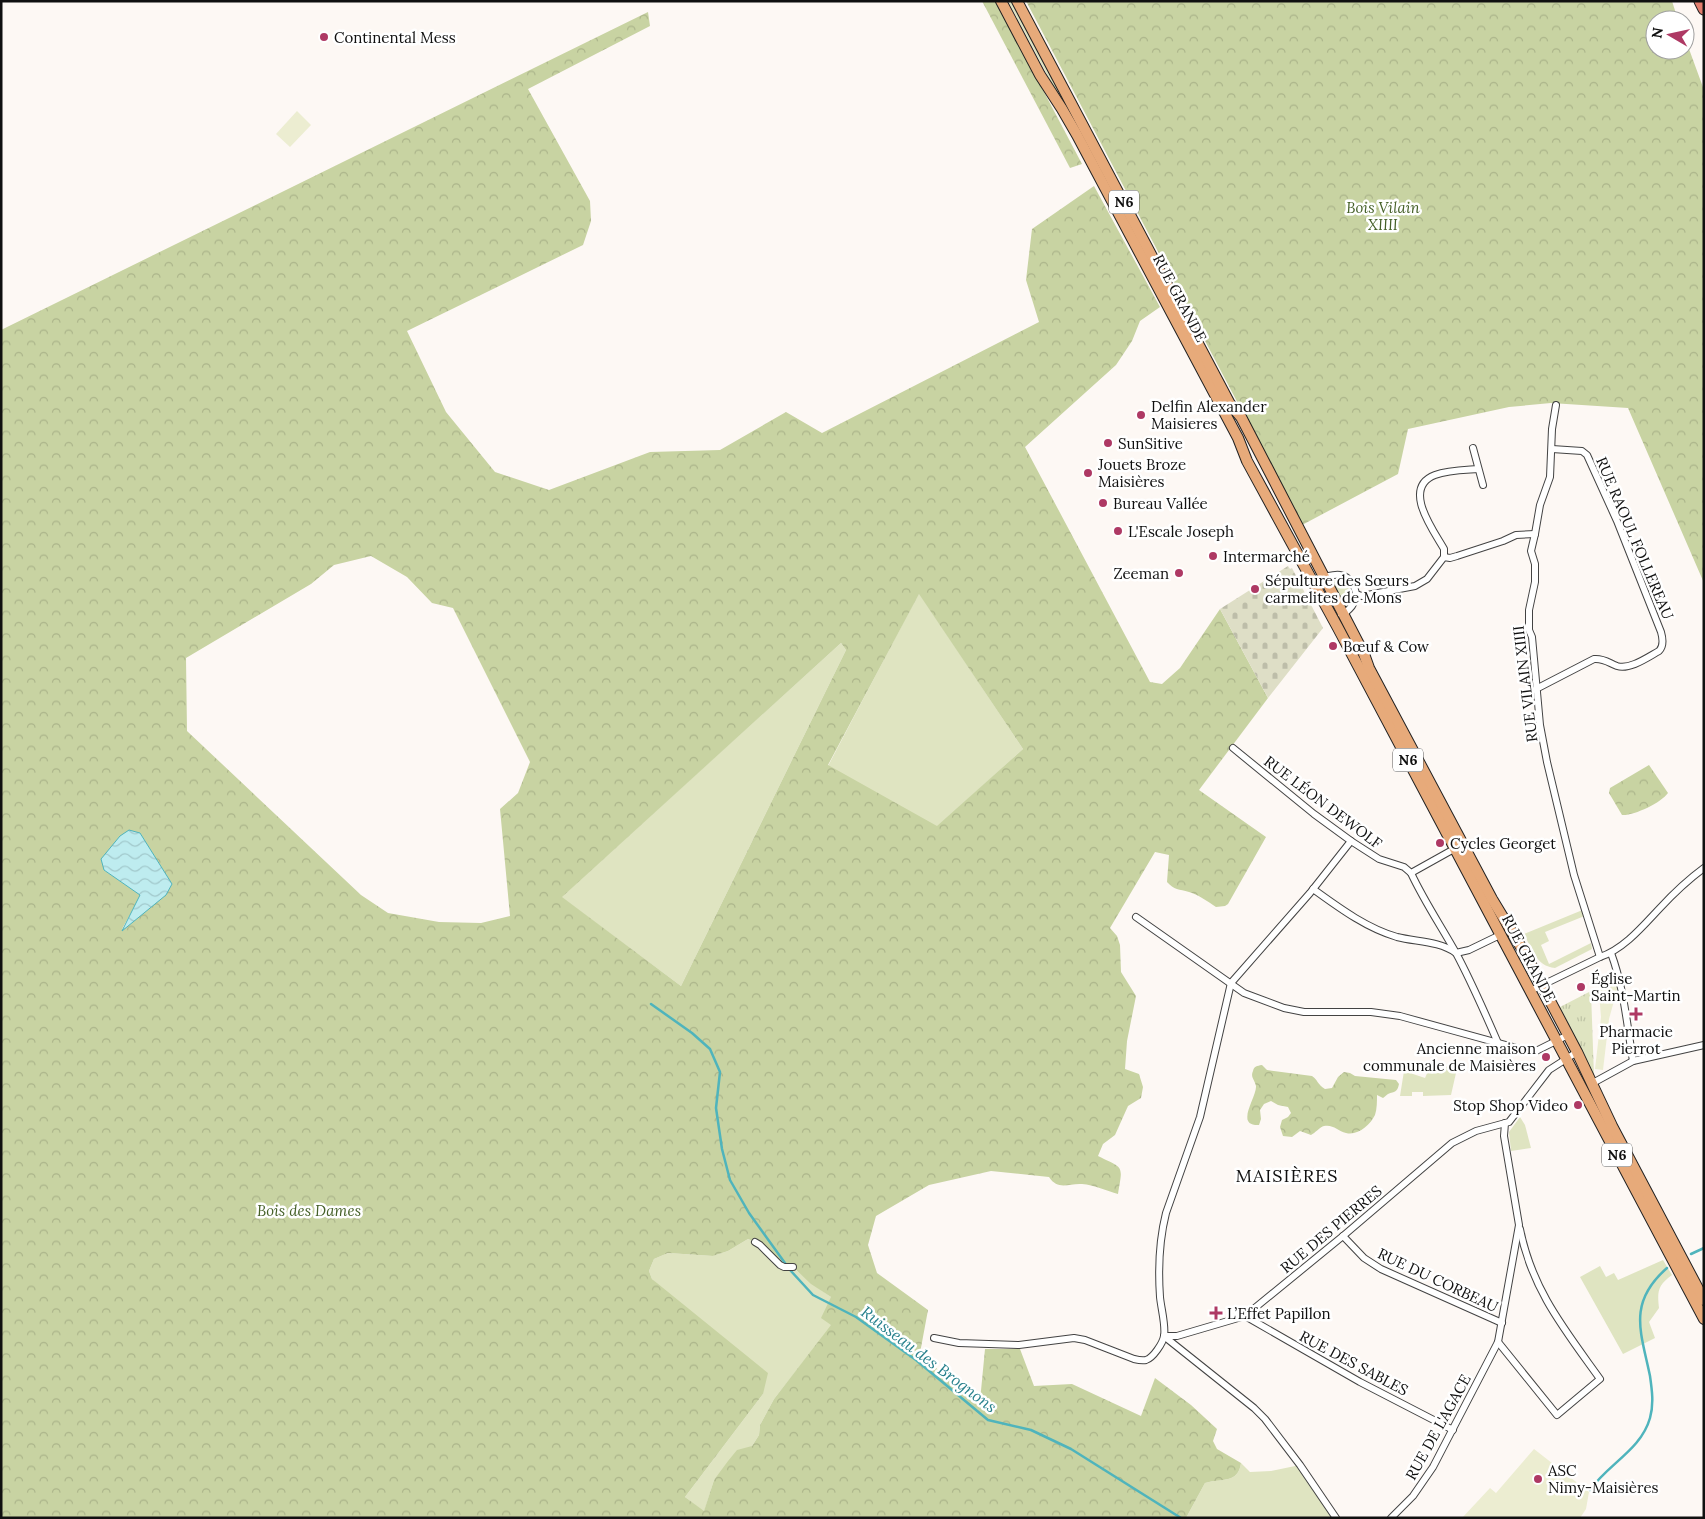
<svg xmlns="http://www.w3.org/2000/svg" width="1705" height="1519" font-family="Lora,serif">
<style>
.grass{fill:#dfe4c1}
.forest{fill:url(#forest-crowns);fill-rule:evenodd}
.cemetery{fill:url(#cemetery-stones)}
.park{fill:url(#park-tufts)}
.pitch{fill:#ecedd1}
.water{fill:url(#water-waves);stroke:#4fb4bc}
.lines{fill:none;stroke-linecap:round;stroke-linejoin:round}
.stream{stroke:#4fb4bc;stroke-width:2.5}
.street-casing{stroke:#434343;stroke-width:8}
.primary-casing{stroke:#212121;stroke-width:12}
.highway-casing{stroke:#212121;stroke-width:13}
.street{stroke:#fff;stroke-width:6}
.primary{stroke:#e7aa7a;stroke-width:10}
.highway{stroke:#e27d6d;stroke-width:11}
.poi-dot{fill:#ae3964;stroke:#fff;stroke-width:2}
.labels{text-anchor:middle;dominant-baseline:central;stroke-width:5;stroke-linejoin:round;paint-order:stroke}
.shield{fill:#fff;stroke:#585858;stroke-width:1}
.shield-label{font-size:14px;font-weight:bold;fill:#101010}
.poi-label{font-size:15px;fill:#101010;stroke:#fff;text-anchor:start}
.park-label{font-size:15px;font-style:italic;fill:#456028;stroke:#fff}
.street-label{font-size:15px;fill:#101010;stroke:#fff}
.water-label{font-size:16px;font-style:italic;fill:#27808c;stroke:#fff}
.quarter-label{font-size:18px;letter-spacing:1px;fill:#101010;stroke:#fff}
</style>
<defs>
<pattern id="forest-crowns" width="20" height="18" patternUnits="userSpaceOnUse" patternTransform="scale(1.25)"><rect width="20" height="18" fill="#c8d3a2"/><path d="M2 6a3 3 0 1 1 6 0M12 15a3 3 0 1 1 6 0" fill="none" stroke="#abb48a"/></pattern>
<pattern id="cemetery-stones" width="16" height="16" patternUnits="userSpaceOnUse" patternTransform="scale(1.25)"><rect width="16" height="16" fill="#dedec6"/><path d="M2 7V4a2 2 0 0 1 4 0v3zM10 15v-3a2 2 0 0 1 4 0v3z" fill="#bdbda9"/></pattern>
<pattern id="park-tufts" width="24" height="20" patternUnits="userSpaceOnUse" patternTransform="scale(1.25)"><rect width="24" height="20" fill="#dfe4c1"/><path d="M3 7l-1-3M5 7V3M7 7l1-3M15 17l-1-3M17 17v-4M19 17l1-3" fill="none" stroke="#bec3a5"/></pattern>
<pattern id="water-waves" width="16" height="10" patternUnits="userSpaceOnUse" patternTransform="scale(1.25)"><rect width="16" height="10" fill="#beecef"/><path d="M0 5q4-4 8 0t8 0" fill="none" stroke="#a2c9cc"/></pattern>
</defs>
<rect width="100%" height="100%" fill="#fdf8f4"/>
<g class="grass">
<polygon points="1008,1 1012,1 1237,425 1234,427"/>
<path d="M1338,579C1353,584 1355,598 1345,608L1330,582Z"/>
<polygon points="919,593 1023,749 937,827 828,766"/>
<polygon points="841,643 846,650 681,986 561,897"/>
<path d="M1585,909L1587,915L1545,932L1549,941L1541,945L1549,964L1591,943L1592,949L1555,968C1536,966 1532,949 1524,934Z"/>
<polygon points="1432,1062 1455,1069 1456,1073 1451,1095 1423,1096 1423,1092 1412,1092 1412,1096 1400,1096 1404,1071 1425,1078"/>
<polygon points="1520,1117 1525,1125 1531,1148 1511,1151 1509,1132"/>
<path d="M748,1239C780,1252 803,1279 831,1297L832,1325L774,1399L760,1425L759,1435L752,1446L714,1480L704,1512L685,1497L763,1394L652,1279L649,1271L654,1259L668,1253L713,1256L728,1251Z"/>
<path d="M1663,1260L1672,1275C1658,1285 1657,1291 1659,1308L1649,1322L1655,1338L1623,1354L1580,1277L1600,1266L1606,1277L1614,1273L1618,1280Z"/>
<path d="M1241,1463L1250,1472L1271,1471L1300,1465L1336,1518H1186L1205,1483C1222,1478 1238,1484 1241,1463Z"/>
</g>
<g class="forest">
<polygon points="982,1 996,1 1082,164 1070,168"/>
<polygon points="1026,1 1672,1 1678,20 1655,20 1655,50 1685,50 1685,38 1704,90 1704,583 1628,408 1551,403 1509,407 1408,429 1398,474 1302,525"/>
<path d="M648,12L650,26L528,89L590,201L591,221L583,245L407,331L446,412L495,472L549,490L650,452L720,450L786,412L822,433L1039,322L1026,280L1032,229L1094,186L1160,307L1140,321L1132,341L1116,365L1025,447L1150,682L1162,684L1180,668L1220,609L1268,698L1199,790L1266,837L1228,904L1225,906L1216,907C1207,901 1199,895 1189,892C1179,889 1174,890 1167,882L1169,855L1155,852L1110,928L1117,936L1120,945L1121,972L1136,996L1127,1041L1125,1069L1139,1074L1143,1087L1141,1098L1128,1106L1115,1135L1103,1144L1098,1156C1124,1169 1123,1164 1118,1194C1107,1191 1094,1185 1082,1184C1069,1183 1058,1191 1049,1177L991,1171L929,1185L876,1216L868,1245L877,1273L928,1310L920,1353L962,1392L980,1401L985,1349H1020L1034,1386L1072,1384L1141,1416L1155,1378L1191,1405L1217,1429L1213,1441L1217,1449L1241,1463C1238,1484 1222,1478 1205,1483L1186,1518H1V330ZM371,556L407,577L432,603L453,608L530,762L518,793L500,809L510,916L481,923L439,922L388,913L361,895L187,731L186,658L311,584L334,565ZM919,594L1023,749L937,826L828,765ZM841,643L846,650L681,986L562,897ZM156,861L172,884L122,929L141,895L104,870ZM748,1239L755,1242L784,1267H793L811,1284L831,1297L821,1318L831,1325L774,1399L760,1425L759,1435L752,1446L737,1450L728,1461L714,1480L704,1511L685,1497L763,1394L768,1373L652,1279L649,1271L654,1259L668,1253L713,1256L728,1251Z"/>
<path d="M1649,765L1668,793C1661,803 1633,816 1622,815L1609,793L1610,788Z"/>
<path d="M1262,1065L1267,1070L1312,1076C1318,1080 1317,1084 1325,1089L1332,1088L1338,1077L1344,1072L1350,1073L1355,1076L1396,1080L1399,1084C1397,1093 1395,1091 1388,1094C1386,1095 1385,1097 1383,1098L1377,1095C1377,1101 1377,1109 1375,1115C1370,1125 1358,1136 1346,1133C1338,1131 1333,1124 1324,1126C1320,1127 1315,1133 1311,1135L1300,1131L1292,1137L1283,1136L1280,1127L1282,1120L1288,1117L1291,1113L1288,1107L1278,1105L1271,1101L1264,1104L1260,1110L1261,1119L1259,1125C1234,1126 1257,1097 1256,1086C1255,1080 1250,1077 1253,1071C1254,1066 1257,1066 1262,1065Z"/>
</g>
<polygon class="cemetery" points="1288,566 1290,569 1292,568 1323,628 1268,698 1220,609"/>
<polygon class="park" points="1591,991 1591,992 1594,1076 1560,1007"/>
<g class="pitch">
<polygon points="297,111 311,125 290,147 276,134"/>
<polygon points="1598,980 1619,983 1609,1019 1603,1070 1595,1069 1601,1017"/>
<polygon points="1534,1449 1589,1492 1586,1509 1580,1518 1462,1518 1490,1488 1496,1493"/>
</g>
<polygon class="water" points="129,830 140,833 172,884 166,895 122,931 140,895 104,870 101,859 120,836"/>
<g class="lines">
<g class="stream">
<polyline points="651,1004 692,1033 710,1049 720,1072 716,1108 722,1149 730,1180 749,1213 790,1270 813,1295 856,1317 916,1360 988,1420 1031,1430 1071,1449 1181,1518"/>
<polyline points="1691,1254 1704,1248"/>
<path d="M1590,1490C1608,1464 1641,1450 1650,1418C1654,1404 1652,1390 1650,1376C1641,1332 1627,1303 1667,1268"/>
</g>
<g class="street-casing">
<g id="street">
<polyline points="1556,405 1552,429 1550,477 1540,505 1535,534 1531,551 1535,564 1535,582 1529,610 1529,630 1532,637 1540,725 1547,762 1574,875 1600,957"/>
<polyline points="1473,448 1483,485"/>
<path d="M1444,557V549C1434,531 1401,488 1435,475C1448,470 1464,470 1478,469"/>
<path d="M1324,577C1329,576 1335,574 1340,575C1350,576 1358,589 1355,599C1354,606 1348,610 1343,615L1341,614"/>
<polyline points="1356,594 1362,596 1415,586 1427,579 1444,557 1450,558 1457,556 1503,541 1516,535 1535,534"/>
<path d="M1536,689L1594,659C1604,658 1609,663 1617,666C1630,670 1648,657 1659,651C1664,646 1663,639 1661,632L1617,521L1587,455L1582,451L1552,449"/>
<polyline points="1233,748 1314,814 1351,841 1379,859 1404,867 1411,873 1454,849"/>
<path d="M1411,873C1424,901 1441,926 1456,953C1472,983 1485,1013 1498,1043"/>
<path d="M1313,889C1338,907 1366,928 1397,937C1417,942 1439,941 1456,953L1469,950L1500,935"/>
<polyline points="1136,917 1244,993 1284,1008 1304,1012 1371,1012 1400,1016 1531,1052 1536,1051 1568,1035"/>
<path d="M1611,953C1624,988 1627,1025 1633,1061"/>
<path d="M1530,991L1600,957C1624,949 1643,926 1660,908C1673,894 1689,879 1704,868"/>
<polyline points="1591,1084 1633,1061 1704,1045"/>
<polyline points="1343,1236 1364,1258 1381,1269 1502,1323"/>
<polyline points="755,1242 760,1245 780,1265 784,1267 793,1267"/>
<polyline points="1245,1316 1360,1382 1453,1430"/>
<polyline points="1164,1336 1177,1336 1245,1316 1343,1236 1452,1143 1476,1131 1509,1122 1549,1070 1577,1052"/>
<polyline points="1165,1337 1254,1408 1265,1419 1300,1465 1336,1518"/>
<path d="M934,1338L959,1343L1019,1345L1074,1338L1085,1340L1134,1359C1138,1360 1142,1361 1146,1360C1153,1358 1163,1343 1164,1336C1166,1326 1161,1308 1160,1297C1158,1268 1159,1241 1166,1213L1200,1117L1231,983L1310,893L1351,841"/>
<path d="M1498,1342L1557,1415L1600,1379C1565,1330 1532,1290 1520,1229"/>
<polyline points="1391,1518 1413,1496 1433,1467 1498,1342 1519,1225 1504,1136 1505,1123"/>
</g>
</g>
<g class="primary-casing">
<g id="primary">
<polyline points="1001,1 1040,75 1062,109 1077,135 1238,438 1247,461 1338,628 1704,1319"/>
<polyline points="1017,1 1230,404 1241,417 1364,654 1369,668 1492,899 1527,957 1577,1052 1612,1126 1704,1300"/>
</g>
</g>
<g class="highway-casing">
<polyline id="highway" points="1700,1 1704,9"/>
</g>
<use href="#street" class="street"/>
<use href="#primary" class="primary"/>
<use href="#highway" class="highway"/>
</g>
<g class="poi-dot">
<circle cx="324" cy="37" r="5"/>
<circle cx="1141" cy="415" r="5"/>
<circle cx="1108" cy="443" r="5"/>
<circle cx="1088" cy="473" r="5"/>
<circle cx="1103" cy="503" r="5"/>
<circle cx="1118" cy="531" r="5"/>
<circle cx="1213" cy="556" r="5"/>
<circle cx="1179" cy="573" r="5"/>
<circle cx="1255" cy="589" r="5"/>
<circle cx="1333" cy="646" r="5"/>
<circle cx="1440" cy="843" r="5"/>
<circle cx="1581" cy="987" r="5"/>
<path d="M1633.5 1006.5h5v5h5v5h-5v5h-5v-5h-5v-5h5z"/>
<circle cx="1546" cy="1057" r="5"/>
<circle cx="1578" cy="1105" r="5"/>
<path d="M1213.5 1305.5h5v5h5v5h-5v5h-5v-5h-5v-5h5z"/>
<circle cx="1538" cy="1479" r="5"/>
</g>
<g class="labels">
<g class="shield">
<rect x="1109" y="190.5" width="30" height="23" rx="4"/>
<rect x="1393" y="748.5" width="30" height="23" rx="4"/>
<rect x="1602" y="1143.5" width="30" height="23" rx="4"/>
</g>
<g class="shield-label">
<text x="1124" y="202">N6</text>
<text x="1408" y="760">N6</text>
<text x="1617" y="1155">N6</text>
</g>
<g class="poi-label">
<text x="334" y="37">Continental Mess</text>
<text x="1151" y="406">Delfin Alexander<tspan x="1151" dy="17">Maisieres</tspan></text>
<text x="1118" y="443">SunSitive</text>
<text x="1098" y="464">Jouets Broze<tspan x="1098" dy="17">Maisières</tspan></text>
<text x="1113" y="503">Bureau Vallée</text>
<text x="1128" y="531">L'Escale Joseph</text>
<text x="1223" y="556">Intermarché</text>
<text x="1169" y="573" text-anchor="end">Zeeman</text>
<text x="1265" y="580">Sépulture des Sœurs<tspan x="1265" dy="17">carmelites de Mons</tspan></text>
<text x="1343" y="646">Bœuf &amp; Cow</text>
<text x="1450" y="843">Cycles Georget</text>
<text x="1591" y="978">Église<tspan x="1591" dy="17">Saint-Martin</tspan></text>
<text x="1636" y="1031" text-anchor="middle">Pharmacie<tspan x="1636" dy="17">Pierrot</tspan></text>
<text x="1536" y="1048" text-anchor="end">Ancienne maison<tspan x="1536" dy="17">communale de Maisières</tspan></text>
<text x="1568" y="1105" text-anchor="end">Stop Shop Video</text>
<text x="1227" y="1313">L’Effet Papillon</text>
<text x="1548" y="1470">ASC<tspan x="1548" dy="17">Nimy-Maisières</tspan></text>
</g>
<g class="park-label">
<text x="1383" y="207">Bois Vilain<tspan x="1383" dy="17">XIIII</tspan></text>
<text x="309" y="1210">Bois des Dames</text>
</g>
<g class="street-label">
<text transform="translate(1180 298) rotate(62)">RUE GRANDE</text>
<text transform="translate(1635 538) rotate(67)">RUE RAOUL FOLLEREAU</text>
<text transform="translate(1525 684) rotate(-97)">RUE VILAIN XIIII</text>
<text transform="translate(1323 802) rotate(37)">RUE LÉON DEWOLF</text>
<text transform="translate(1529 958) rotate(62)">RUE GRANDE</text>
<text transform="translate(1331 1229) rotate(-40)">RUE DES PIERRES</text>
<text transform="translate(1438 1280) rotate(25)">RUE DU CORBEAU</text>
<text transform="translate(1354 1363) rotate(28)">RUE DES SABLES</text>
<text transform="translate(1438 1427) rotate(-61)">RUE DE L'AGACE</text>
</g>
<g class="water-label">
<text transform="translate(929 1359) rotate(37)">Ruisseau des Brognons</text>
</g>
<g class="quarter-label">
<text x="1287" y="1175">MAISIÈRES</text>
</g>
</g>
<rect width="1705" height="1519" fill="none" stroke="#101010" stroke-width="5"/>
<g transform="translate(1670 35) rotate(279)"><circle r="24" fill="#ffffff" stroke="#9f9f9f"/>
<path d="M0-4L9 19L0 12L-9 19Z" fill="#ae3964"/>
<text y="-8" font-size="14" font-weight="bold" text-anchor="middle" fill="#101010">N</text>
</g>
</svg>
